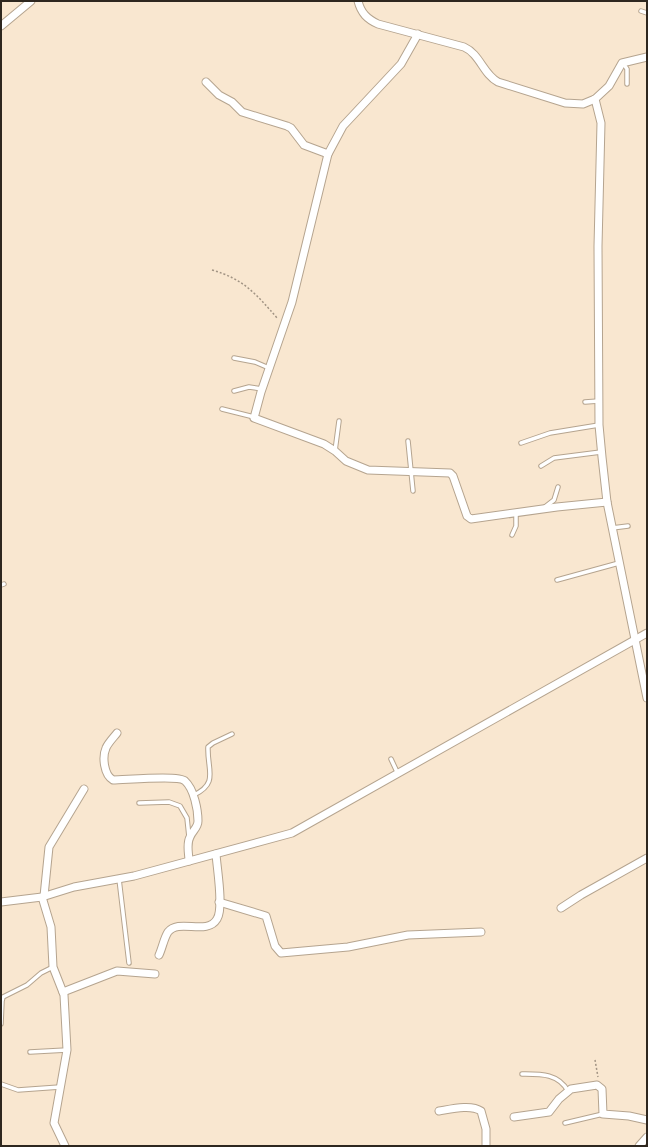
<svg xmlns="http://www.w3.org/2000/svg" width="648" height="1147" font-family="Lora,serif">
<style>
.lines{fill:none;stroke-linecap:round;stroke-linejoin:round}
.service-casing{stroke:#b5a48f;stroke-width:5.5}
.minor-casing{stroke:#b5a48f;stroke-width:9}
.path{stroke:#a29484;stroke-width:1.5;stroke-dasharray:2 2;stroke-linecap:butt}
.service{stroke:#fff;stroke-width:3.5}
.minor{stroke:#fff;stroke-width:7}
</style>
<rect width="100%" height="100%" fill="#f9e7d0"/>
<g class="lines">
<g class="service-casing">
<g id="service">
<polyline points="641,11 647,13"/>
<polyline points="623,63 627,69 627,84"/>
<polyline points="234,358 255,362 269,368"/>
<polyline points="234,391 249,387 262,389"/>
<polyline points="585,402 599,401"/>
<polyline points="222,409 254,417"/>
<polyline points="408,441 413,491"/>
<polyline points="521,443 550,433 599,425"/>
<polyline points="335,451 339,421"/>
<polyline points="541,466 554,458 601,452"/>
<polyline points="545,507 554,500 558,487"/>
<polyline points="612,528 628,526"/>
<polyline points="512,535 516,526 516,513"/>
<polyline points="557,580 619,563"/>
<polyline points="1,585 4,584"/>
<polyline points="391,759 398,774"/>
<path d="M194,795C219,783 207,770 208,747L213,743L232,734"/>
<polyline points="139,803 169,802 180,806 187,818 189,837"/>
<polyline points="119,879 129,963"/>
<polyline points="1,1024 2,1001 3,997 27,985 41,973 53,967"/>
<polyline points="30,1052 67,1050"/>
<path d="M522,1074C540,1074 558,1073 568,1091"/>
<polyline points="1,1084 18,1090 60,1087"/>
<polyline points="565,1123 603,1114"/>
</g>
</g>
<g class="minor-casing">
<g id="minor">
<path d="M358,1C361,13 367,19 378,24L464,47C480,54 483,74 498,82L565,103L583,104L595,99L609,86L622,63L647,57"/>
<polyline points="1,26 31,1"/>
<polyline points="418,34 401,64 343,126 328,154 292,302 261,392 254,418 324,444 335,451 346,461 368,470 450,473 453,476 467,516 471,519 557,507 607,502"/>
<polyline points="206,82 219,95 232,102 242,112 287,126 291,128 304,145 328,154"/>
<polyline points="595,99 601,123 598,246 599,425 602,457 607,502 647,698"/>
<path d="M117,733C114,737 108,743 106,748C102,757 104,775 113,780C125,780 179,775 185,781C194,789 198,810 198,821C198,828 192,831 190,837C186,844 189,854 189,861"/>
<polyline points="44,896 49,847 84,789"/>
<polyline points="42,897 51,927 53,967 64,995 67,1050 54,1123 65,1146"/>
<polyline points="1,902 42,897 74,887 134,876 292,833 647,633"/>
<polyline points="219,902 266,916 275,946 281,953 348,947 408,935 481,932"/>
<polyline points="561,908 581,895 647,858"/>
<path d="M159,955C162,949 164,938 168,932C179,918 207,936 217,919C224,908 217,869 216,854"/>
<polyline points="63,992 117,971 155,974"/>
<path d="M439,1111C451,1109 471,1104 481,1111L486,1129V1146"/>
<polyline points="514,1117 549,1112 559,1099 571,1089 597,1085 602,1089 603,1114 629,1116 647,1120"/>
<polyline points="639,1146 647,1137"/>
</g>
</g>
<g class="path">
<path d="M212,270C244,279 256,294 278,319"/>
<polyline points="595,1060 598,1077"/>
</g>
<use href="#service" class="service"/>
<use href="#minor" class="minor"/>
</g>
<rect width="648" height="1147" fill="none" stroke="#2e271f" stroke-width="4"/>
</svg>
